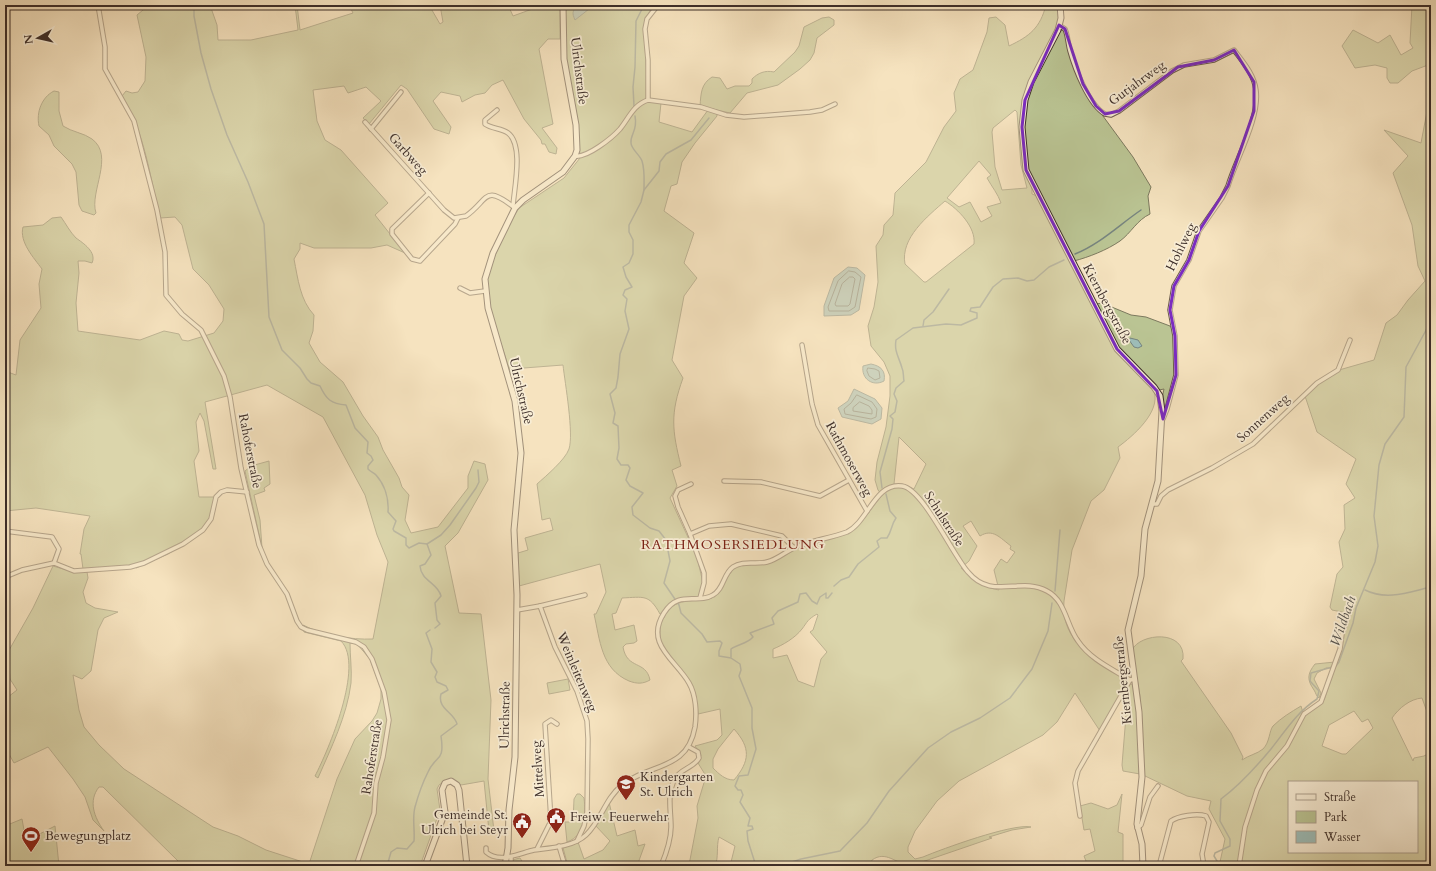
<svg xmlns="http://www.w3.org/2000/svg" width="1436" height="871" font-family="Cardo,serif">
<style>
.green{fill:#bac493;stroke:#7c795e;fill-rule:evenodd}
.water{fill:#9dbdb8;stroke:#77847f}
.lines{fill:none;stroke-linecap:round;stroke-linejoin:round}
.shore{stroke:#6d7670;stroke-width:1}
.stream{stroke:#77847f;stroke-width:1.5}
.street-casing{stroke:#6b5b4e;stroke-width:5.5}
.secondary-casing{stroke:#3d2e29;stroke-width:7}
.street{stroke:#f8edd5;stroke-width:3.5}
.secondary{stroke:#f8edd5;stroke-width:5}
.marked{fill:none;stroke:#7b2cbf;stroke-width:3;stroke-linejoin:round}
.labels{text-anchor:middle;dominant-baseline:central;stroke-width:3.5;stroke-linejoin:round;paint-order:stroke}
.street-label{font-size:13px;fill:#3d2e29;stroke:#f8edd5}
.poi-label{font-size:13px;fill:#3d2e29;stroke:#f8edd5;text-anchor:start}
.neighbourhood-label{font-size:14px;letter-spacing:1px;fill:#7a1f14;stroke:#f8edd5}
.water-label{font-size:14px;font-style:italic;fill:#55524d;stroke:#f8edd5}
</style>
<rect width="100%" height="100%" fill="#f5e3bf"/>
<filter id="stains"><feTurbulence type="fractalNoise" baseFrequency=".005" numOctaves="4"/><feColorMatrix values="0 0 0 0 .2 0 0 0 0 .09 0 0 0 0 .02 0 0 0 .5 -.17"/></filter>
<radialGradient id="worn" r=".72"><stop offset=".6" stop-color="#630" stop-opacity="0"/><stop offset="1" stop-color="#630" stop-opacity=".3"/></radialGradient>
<g class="green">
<path d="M149,5H210L217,25L218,40H251L298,30L295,5H297L300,30L353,13L349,5H429L440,24L443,22L440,5H490L492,9L508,5L513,16L535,8V5H560V39H548L539,49L553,124L542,128L557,148L556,154L549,152L545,144H542L541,140L524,119L503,80L492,85L485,93L475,95L462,102L460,96L441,92L433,101L451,127L449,134L434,129L407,89L401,85L369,124L363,118L381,101L366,87L348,93L344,86L313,90L317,121L325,140L341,150L388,203L375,215L405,253L387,245L371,248H314L300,243V249L294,259C298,279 300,300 314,315L313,331L309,343L320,362L343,382L363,416L378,437L383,450L399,478L402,487L409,495L405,520L411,533L438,527L468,488V476L474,461L485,464L488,480L458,533L445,546L459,613L481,614L491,700L488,779L494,831H489L484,781L461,785L458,782L445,781L439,785L437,789L440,810L420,866H194L190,864L189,866H175L179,862L103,787H99C88,801 94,817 104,831L93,820L85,797L73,779L48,747L14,763L5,747V697H8L17,690L10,679L8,652L33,608L53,566L70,571L87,572L88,578L83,592L86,603L95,608L118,612L104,618L98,630L91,671L82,679L73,675L79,710L84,727L99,745L124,769L213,827L238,836L266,850L309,864L337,779L355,739L372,721L377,713L381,699V689L370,659L357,644L350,643C350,656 352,670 351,683C347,716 331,748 318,778L315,776C328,751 365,665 341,641L304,632L303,625C322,635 351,640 373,639L388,562L377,535L365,495L323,417L267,385L205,402L216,469H213L204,421L200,413L196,422L199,451L194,461L199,497H215L210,518L204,527L205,530L168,554L136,568L134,565L83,569L81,554H80L84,529L90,516L36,508L5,511V371L16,375L20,340L41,308L39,284L42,269C34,258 19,242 23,227L43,225L52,218L61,217C66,224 70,232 76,238C83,243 97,252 92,263L85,261H78L79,273L76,303L78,331L140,340L164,331L179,334L182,340L188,341L214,333L223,321L224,309L209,285L193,269L182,225L175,217L160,218C150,177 145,133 122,96L126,91L132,93L138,92L145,81L146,57L137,15Z"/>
<path d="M565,5H653L645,21L644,30L647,77V101L661,103L659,122L692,132L708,110L717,113V116L695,143L682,162L677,184L671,186L664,211L694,233L684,263L697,278L684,296L672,360L683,378C670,414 672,430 681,466L672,470L677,486L670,498L697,557L703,583L699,597L670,603L660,614C649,594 644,597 622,598L616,613L612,614L615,630L634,625L637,641L634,643L626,644L623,647C627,670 646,660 650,680C643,684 637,684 629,681C601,669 600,640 594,614H596L606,592L600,564L519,586L518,553L528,550L525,538L553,530L550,518L542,520L537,484C546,476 565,460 569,449C574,434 565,383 563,365L511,369V374L491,313L487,279L490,268L505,231L519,208L564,178L580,158L579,137L567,70Z"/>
<path d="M1046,5H1059L1060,13L1057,25L1025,93L1022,106L1023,163L1032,189V194L1037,196L1027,167L1024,131L1025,108L1028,93L1060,31L1062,30L1065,33L1069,52L1089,97L1133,157L1151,187L1148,196L1150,214C1137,220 1131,233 1120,241C1107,250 1089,257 1074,261L1096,304L1102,303L1131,315L1146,317L1170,326L1173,330L1174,375L1165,412L1162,398L1164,389L1154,391C1161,412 1133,436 1118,447L1120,458L1104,490L1091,501L1072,550L1064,601C1060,641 1095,660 1124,678L1126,683L1100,731L1075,693L1057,722L1043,735L959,781L937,801L915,831L908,847V852L915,859L923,857C942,849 1013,823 1031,827L1012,830L989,837L992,838L919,863C916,864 912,865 909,865C896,864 886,850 872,860L870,866H730L735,846L719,837C716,847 719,857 715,866H685L689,865L698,818L697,806L706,776L698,763L701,755L695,746L717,740L722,735L720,709L698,714C697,706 696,696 693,689C682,662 650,653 663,617L664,618C672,596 695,603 712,598L735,567L745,564L772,562L799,548L849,532L860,524L882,495L878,490L875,480L877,462L886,427L890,396V376L884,362L871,346L868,326L874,307L878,282L876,246L883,235L884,225L893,215L895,193L926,162L944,127L956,111L954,93L960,79L973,70L987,32L989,18L996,17L1005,25L1009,46C1030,36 1040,28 1046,5ZM1015,110L1017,112L1021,165L1027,188L1002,190L995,167L992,132L993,128ZM979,161L991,175L987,178C992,187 998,194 1001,203L987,207L992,216L981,222L970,202L959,207L947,198ZM945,201C958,209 976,227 974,244L926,282H924L905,264C900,238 928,216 945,201ZM899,437L926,464L914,489L905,485L894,484ZM971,521L980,536C993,528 1000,538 1011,546L1010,549L1015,552L1007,563L1001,559L994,570L999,590C982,587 972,580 961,568L969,561L977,546L963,526ZM817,614L818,615L813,630L810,632L827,652L821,659L814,687L798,681L787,655L773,658V649C783,645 795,638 802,629C808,621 807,620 817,614ZM734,729C751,748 750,761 734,780C725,780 719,774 713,768V759L718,749Z"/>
<path d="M1412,5H1431V723L1422,698C1410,699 1399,708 1392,718L1413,761L1414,758L1424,756L1431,752V866H1222L1220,862L1225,839L1209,809L1211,801L1187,796L1143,775L1140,696L1132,650C1140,633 1186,629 1183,659L1181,661L1231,733L1243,757L1242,760C1249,755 1257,754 1263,749C1270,742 1269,731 1273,726C1281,718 1291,712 1301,706L1304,716L1306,715L1324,700L1335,668H1326L1317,673L1314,679L1321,693L1319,698C1316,696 1316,693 1314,690C1307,680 1307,674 1315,664L1335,662L1346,624L1347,613L1332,610L1330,607L1337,574L1343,567L1339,542L1345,529L1344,505L1355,498L1346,484L1356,459L1317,432L1305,396L1321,379L1339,370L1374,360L1386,323L1397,315L1408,300L1425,281L1418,266L1412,225L1393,173L1408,156L1384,130L1421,143L1428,106V65L1412,71L1398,83H1390L1387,78V68L1375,65L1355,68L1342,46L1353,30L1378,43L1390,35L1401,55L1413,48L1410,43ZM1354,711L1362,722L1368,719L1373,728L1346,754H1342L1322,746L1329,725ZM1289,782H1417V852H1289Z"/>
<path d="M829,17L834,20V25L817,38L814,53L810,60L800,69L778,85L747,93L730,113L700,106C701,93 701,84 712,77L720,78L727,89L735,86H749L752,83V79C758,73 765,70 774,72L795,52L799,46L804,27L822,18Z"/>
<path d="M54,91L59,92V111L63,126C72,132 84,133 92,139C115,156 89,192 96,213L94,215L82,211L79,205L76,172L72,164L54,146L49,135L39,126C36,112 42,97 54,91Z"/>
<polygon points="269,461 270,484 264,488 265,491 254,495 260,520 262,548 245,471 251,466"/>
<polygon points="568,679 570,690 549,694 547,683"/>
<path d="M1131,684L1134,685L1136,695L1140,774L1123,771L1122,765L1128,691H1125L1097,742C1103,728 1119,692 1131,684Z"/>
<path d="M577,794H580L584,798C586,815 586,835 567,842L565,822H573L574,799Z"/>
<polygon points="1122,794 1118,832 1123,834 1123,866 1088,866 1084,856 1095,851 1090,829 1084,830 1080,806 1091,803 1108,809 1117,805"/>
<polygon points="609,802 617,836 635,830 638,846 645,844 637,866 568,866 563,848 578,842 584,859 603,850 610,841 595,825"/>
<polygon points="22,819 26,841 55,826 59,866 5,866 5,826"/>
<polygon points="520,858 525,866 512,866 512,860"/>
</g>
<g class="water">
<path d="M578,5H587L589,9L575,20C572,13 572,11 578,5Z"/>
<polygon points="848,267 857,268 865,275 859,310 851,315 824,316 824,306 834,278"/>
<polygon points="1130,338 1138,340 1142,346 1138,348 1134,347 1129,340"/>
<path d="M871,364C881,366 886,371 884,381C873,387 861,379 863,366Z"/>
<polygon points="854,389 875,399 882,408 881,419 872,424 842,417 838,408 848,401"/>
</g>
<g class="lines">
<g class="shore">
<polygon points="849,271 855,272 861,277 855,307 849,311 829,311 828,307 838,281"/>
<polygon points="850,277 853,277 855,279 850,304 848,306 836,306 835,304 842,284"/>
<polygon points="868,368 875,369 879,371 880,378 875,380 869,376 867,371"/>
<polygon points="857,395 872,402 877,409 876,417 871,419 845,414 844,409 851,403"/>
<polygon points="860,402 869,406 872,410 872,414 853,411 853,408"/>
</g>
<g class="stream">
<path d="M194,5V16L201,53L211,89L227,135L248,182L264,224L269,317L282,350L300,368L307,379L311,383L320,386C326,399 331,404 346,405L355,428L368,442L367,453L371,456L373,460L368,466V469C371,472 374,473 376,475C385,485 389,499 388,512L396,521L393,529L394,531L406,538V545L409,548L419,543L427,544"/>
<polyline points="634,106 633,87 635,67 636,21 644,5"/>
<path d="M635,116C638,131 630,134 631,143C631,149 640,155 642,161C645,170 644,181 644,190"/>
<polyline points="709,118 691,140 666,154 660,162 659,171 644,190 641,202 629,225 629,232 633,240 633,254 629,263 623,267 626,277 632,287 625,290 623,295 627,299 625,311 629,329 620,354 618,377 616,388 610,394 615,413 613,423 618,426 619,448 617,459 621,465 628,465 630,468 626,480 630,486 643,493 632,507 633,515 650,528 659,531 666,540 670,561 664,583 679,605 681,613 702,634 707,642 720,641 722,643 719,651 719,656 731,658 740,664 741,670 739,676 752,708 752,728 756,749 748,775 739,776 735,786 738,790 741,790 743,795 740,802 750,818 748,826 752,826 753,829 747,831 748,841 756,866"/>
<path d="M1075,254C1100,244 1119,225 1141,210"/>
<polyline points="923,326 924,320 933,312 949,289"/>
<path d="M882,488L880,472L892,429L893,419L890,416L895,412L897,401L894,394L896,388L904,381C903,376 904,372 902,368C899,357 894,352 896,340L913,328L946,324L961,325L977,318V313L970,311L971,308L980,307L993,287L1003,279L1018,278L1027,281L1034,280L1049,267L1064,260"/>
<path d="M834,586L841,580L849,577L858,564L879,547L877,541L881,538H887C892,531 891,525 896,518L890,511L886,494"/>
<path d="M1365,590C1387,601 1409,592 1431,587"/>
<polyline points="1055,591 1060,530"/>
<path d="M435,628L440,624L437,620L435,603L441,596C438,583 421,581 420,566L425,564L431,555L427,544L441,535L450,525L476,488L479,482L478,470"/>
<path d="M731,657V649C738,644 747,644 753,637L750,633L774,624L772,618L778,611L798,602L800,594L806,593L812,601L817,604L820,597L826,593V598H828L832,593"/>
<path d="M387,866L391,852L397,848L407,849L414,841C415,829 412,818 415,807C418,796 423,782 428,772C436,754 445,763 441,736L457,724C454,712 437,709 441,694L448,690L446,686L437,682L435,677L437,672L431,662L432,649L426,633L430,630"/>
<polyline points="756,866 765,866"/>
<polyline points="780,866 801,859 840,851 867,823 889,791 928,748 951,732 980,718 1010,698 1032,669 1048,631 1052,603"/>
<path d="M1220,866L1214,856L1215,853L1230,846V839L1220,821L1221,799C1240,785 1256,767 1271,749C1286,730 1297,712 1317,699L1319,691L1310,681L1311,673L1336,666L1339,662L1353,623L1356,608L1375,562L1378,546L1374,516L1379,465L1385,444L1404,417L1406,367L1431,321"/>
</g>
<g class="street-casing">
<g id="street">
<polyline points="98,5 105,47 105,69 134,121 157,210 165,252 166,295 182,314 201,330 224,376 230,397 241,468 259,545 267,564 287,594 297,621 301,627 307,630 356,642 364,647 372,659 384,692 389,720 383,757 376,783 374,813 356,866"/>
<path d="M1059,25L1065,29C1068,36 1068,44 1070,51C1075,69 1089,105 1105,114L1111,115L1119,111L1172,71L1184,65L1214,60L1234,50C1243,62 1254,74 1256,90C1260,118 1236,159 1228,186L1222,198L1199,231L1189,260L1174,286L1170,310L1175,336L1176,375L1167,409L1163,419"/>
<polyline points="648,100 648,60 645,29 647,19 658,5"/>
<path d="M497,110L485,120V124C492,129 501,128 508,133C524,145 514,189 513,206"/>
<path d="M365,122L444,210L454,218L466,216C489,200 483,183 515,208"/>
<polyline points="371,129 401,92"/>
<path d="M575,156C587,158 612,138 620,129C629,118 633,105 648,100L701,107L726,115L744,117L810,112L822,110L835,104"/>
<polyline points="429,193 392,229 392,234 412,259 420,261 455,224 458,218"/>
<polyline points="460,288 470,293 485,291"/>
<polyline points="802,345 812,404 818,425 867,511"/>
<polyline points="724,481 761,482 820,496 849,480"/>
<polyline points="1152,504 1157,504 1161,496 1168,490 1212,468 1253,444 1317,383 1338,370 1350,340"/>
<polyline points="5,531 52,537 59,549 54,563"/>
<polyline points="690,534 678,507 675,496 678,490 691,484"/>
<polyline points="5,577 22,570 54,563 74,571 130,567 144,563 183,544 203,530 211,519 216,497 221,492 227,490 247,492"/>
<polyline points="700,598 704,583 704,573 690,534 709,526 731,524 782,536 794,548"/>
<polyline points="540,606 585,595"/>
<polyline points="517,610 540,606 555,647 577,691 587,721 588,739 587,812 584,826 577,841"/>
<polyline points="1080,816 1075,783 1078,771 1130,680"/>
<polyline points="1137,828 1141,825 1150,797 1158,786"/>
<polyline points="559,846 565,866"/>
<path d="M486,848V852C499,864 520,853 534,850C550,848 573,847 586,835C601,821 605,799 621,786C650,762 687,772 695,727C697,713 696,695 689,683C676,660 644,644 664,613C679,589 697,605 713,595C724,589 723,574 733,567C743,560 756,565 767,562C779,559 787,550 798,546C814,540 831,538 847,532C868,522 875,482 902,486C923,489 952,554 968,572C992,601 1020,576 1047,591C1066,601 1066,625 1078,641C1090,659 1112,669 1130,680L1135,679"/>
<polyline points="537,849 551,821 545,724 551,720 557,724"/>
<polyline points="511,857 511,866"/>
<path d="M661,866C666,854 671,840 671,827C671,811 667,796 674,780C679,769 694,768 699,758L698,752L689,747"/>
<path d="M1159,866L1171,821C1178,816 1197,813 1206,816L1209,822L1202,854L1204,866"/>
<polyline points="1239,866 1245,827 1257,790 1266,771 1287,746 1304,714 1321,702 1340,649 1342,634 1348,616"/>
</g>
</g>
<g class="secondary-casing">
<g id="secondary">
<polyline points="1060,5 1061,18 1058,30 1031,82 1025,100 1022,127 1026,170 1117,349 1154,387 1160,396 1162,411 1158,481 1145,529 1141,576 1128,630 1139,712 1142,777 1137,824 1142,844 1143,866"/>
<polyline points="425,866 445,812 442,790 445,783 451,781 457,785 459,790 467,866"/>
<polyline points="505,866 508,848 509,810 515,757 517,595 514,530 521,453 515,401 488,308 485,279 493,253 515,208 523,200 563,172 575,156 577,150 576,125 564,59 563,5"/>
</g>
</g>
<use href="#street" class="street"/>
<use href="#secondary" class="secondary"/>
</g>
<path d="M0 0H1436V871H0ZM1059,25L1065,29L1083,84L1096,106L1105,114L1119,111L1178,67L1214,60L1234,50L1254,82V111L1228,186L1199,231L1189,260L1174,286L1170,310L1175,336L1176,375L1163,419L1157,391L1117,349L1026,170L1022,127L1025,100Z" fill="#f5e3bf" fill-opacity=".55" fill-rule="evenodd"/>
<path class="marked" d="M1059,25L1065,29L1083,84L1096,106L1105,114L1119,111L1178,67L1214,60L1234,50L1254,82V111L1228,186L1199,231L1189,260L1174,286L1170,310L1175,336L1176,375L1163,419L1157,391L1117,349L1026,170L1022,127L1025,100Z"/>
<defs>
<g id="school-pin" transform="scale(1)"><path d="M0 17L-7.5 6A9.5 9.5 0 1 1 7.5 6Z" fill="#8f2418" stroke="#f8edd5"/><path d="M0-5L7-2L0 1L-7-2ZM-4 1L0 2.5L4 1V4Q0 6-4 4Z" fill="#fff"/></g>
<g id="civic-pin" transform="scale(1)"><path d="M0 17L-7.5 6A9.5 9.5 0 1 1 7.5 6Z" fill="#8f2418" stroke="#f8edd5"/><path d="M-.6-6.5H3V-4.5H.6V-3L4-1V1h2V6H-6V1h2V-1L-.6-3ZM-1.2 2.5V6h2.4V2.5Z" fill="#fff"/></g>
<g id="stadium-pin" transform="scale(1)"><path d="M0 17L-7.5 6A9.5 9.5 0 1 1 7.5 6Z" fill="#8f2418" stroke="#f8edd5"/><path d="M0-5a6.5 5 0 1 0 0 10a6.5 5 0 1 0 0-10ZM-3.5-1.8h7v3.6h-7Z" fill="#fff"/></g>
</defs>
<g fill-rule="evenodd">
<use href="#school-pin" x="626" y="784"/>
<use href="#civic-pin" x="556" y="817"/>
<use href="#civic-pin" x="522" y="822"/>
<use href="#stadium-pin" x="31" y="836"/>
</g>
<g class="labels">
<g class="street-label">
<text transform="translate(579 71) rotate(83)">Ulrichstraße</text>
<text transform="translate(1137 83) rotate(-36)">Gutjahrweg</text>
<text transform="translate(408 154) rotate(48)">Garbweg</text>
<text transform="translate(1181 247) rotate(-64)">Hohlweg</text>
<text transform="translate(1107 304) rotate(62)">Kiernbergstraße</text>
<text transform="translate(521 391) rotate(77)">Ulrichstraße</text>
<text transform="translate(1263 418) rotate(-42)">Sonnenweg</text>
<text transform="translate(250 451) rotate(79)">Rahoferstraße</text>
<text transform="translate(849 459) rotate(61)">Rathmoserweg</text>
<text transform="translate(944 519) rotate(57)">Schulstraße</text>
<text transform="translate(577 672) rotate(67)">Weinleitenweg</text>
<text transform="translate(1123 680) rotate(-96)">Kiernbergstraße</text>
<text transform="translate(505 715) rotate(-89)">Ulrichstraße</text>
<text transform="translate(372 757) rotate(-81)">Rahoferstraße</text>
<text transform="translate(538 769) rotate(-94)">Mittelweg</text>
</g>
<g class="poi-label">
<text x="640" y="777">Kindergarten<tspan x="640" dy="15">St. Ulrich</tspan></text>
<text x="508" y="815" text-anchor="end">Gemeinde St.<tspan x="508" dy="15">Ulrich bei Steyr</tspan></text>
<text x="570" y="817">Freiw. Feuerwehr</text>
<text x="45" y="836">Bewegungplatz</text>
</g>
<g class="neighbourhood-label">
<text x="733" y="544">RATHMOSERSIEDLUNG</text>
</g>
<g class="water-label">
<text transform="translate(1343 621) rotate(-71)">Wildbach</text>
</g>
</g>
<rect width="1436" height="871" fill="none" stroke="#f5e3bf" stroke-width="20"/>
<rect x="6" y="6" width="1424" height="859" fill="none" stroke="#3d2e29" stroke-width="2"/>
<rect x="10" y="10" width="1416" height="851" fill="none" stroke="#3d2e29"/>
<rect x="1288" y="781" width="130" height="72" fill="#f8edd5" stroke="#ada190"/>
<rect x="1296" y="794" width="20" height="6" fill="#f8edd5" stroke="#ada190"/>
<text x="1324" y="801" font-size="12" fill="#3d2e29">Straße</text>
<rect x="1296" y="811" width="20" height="12" fill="#bac493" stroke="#ada190"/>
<text x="1324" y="821" font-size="12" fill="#3d2e29">Park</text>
<rect x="1296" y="831" width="20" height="12" fill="#9dbdb8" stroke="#ada190"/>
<text x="1324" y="841" font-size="12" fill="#3d2e29">Wasser</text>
<g transform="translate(38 38) rotate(262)" stroke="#f8edd5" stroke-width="3" paint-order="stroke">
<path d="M0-3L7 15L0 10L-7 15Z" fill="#3d2e29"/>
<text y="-6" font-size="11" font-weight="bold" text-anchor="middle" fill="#3d2e29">N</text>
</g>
<rect width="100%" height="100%" filter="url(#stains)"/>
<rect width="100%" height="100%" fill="url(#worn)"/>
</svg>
